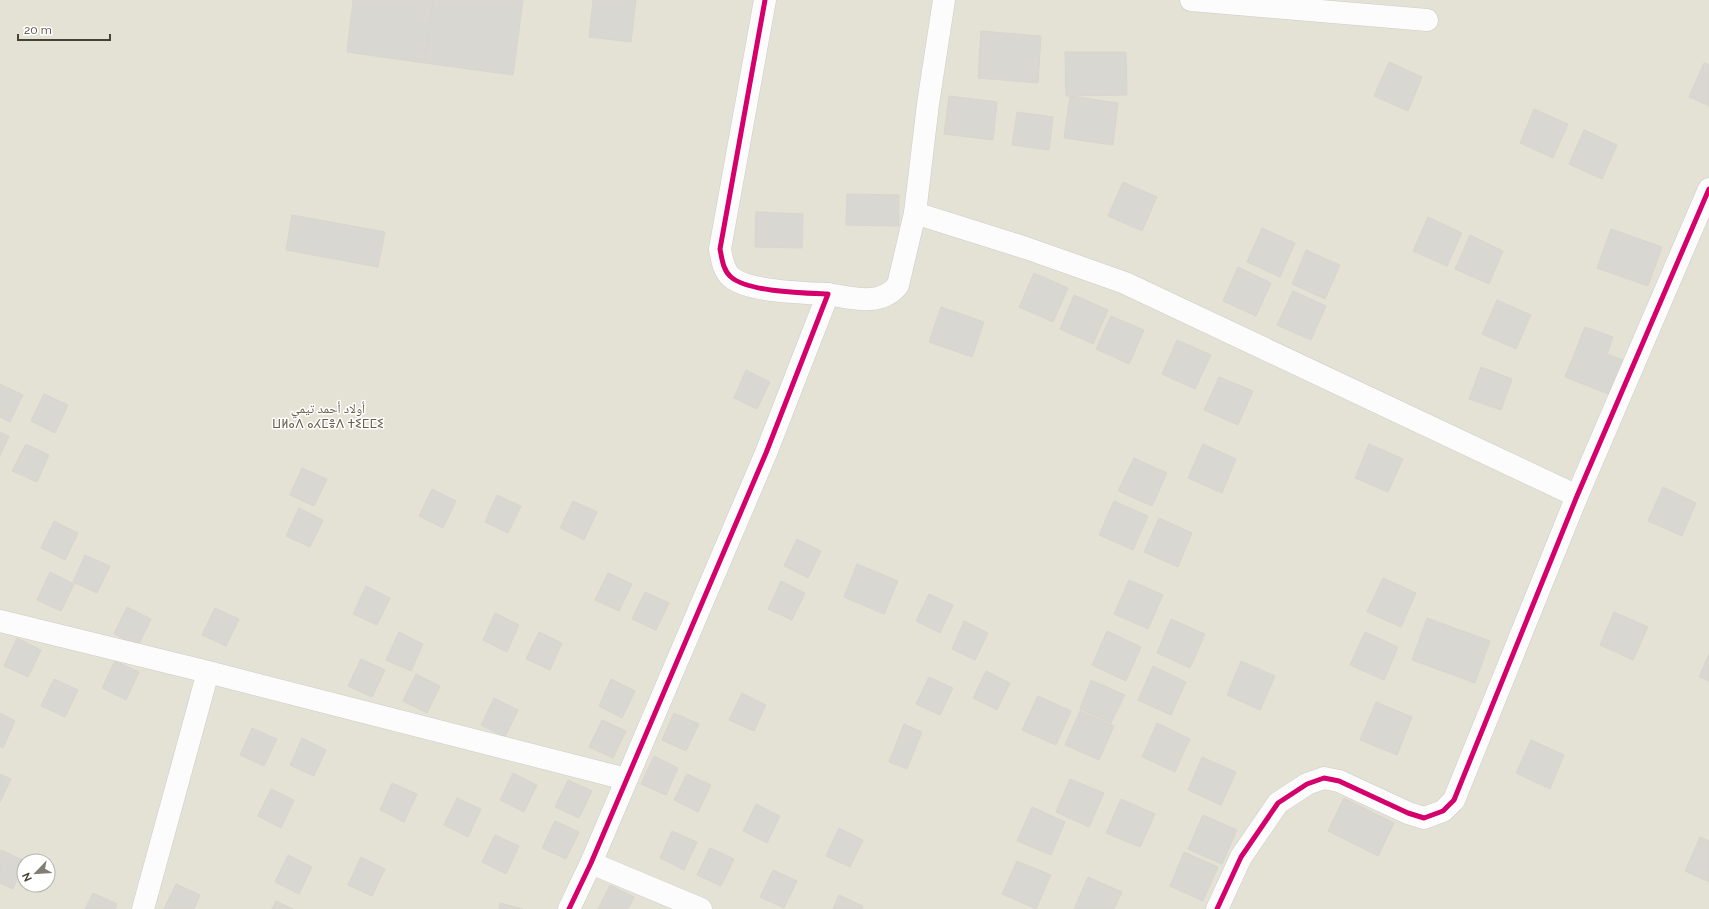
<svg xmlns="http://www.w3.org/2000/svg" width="1709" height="909" font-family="Raleway,'Noto Naskh Arabic','Noto Sans Tifinagh',sans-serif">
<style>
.residential{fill:#e4e1d5;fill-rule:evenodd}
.building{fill:#d9d7d1;stroke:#d8d5ce}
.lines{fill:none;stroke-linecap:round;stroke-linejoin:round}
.minor-casing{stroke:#ceccc6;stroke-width:23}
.minor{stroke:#fdfcfc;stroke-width:22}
.cycleway-casing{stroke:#fff;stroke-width:8}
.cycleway{stroke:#d6006c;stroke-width:5}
.labels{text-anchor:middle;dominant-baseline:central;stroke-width:3;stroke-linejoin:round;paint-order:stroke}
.quarter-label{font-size:13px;fill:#69604b;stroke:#fff}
</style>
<rect width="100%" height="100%" fill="#f0eee8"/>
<path class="residential" d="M0,0H1709V909H0ZM24,861H48V885H24Z"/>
<g class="building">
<polygon points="353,0 433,0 425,63 347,52"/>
<polygon points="433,0 523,0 513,75 425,63"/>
<polygon points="593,0 636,0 631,42 589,37"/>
<polygon points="981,31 1041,36 1038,83 978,78"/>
<polygon points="1065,52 1126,52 1127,95 1066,96"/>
<polygon points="1389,62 1422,77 1408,111 1374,96"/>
<polygon points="1704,63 1709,65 1709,106 1689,97"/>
<polygon points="949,96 997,102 993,140 944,134"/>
<polygon points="1070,96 1118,103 1113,145 1064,138"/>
<polygon points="1534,109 1568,124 1553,158 1520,143"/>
<polygon points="1017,112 1053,117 1049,150 1012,145"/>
<polygon points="1584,130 1617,145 1602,179 1569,164"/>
<polygon points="1123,182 1157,197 1142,231 1108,216"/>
<polygon points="847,194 899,195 899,226 846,225"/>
<polygon points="756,212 803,214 802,248 755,247"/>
<polygon points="292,215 385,232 378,267 286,250"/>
<polygon points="1428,217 1462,233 1447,266 1413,251"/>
<polygon points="1262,228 1295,243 1280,277 1247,262"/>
<polygon points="1611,229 1662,247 1648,286 1597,268"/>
<polygon points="1470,235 1503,251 1489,284 1455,269"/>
<polygon points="1306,250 1340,265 1325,299 1292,284"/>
<polygon points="1238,267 1271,283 1256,316 1223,301"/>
<polygon points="1034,273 1068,288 1053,322 1019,307"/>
<polygon points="1293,291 1326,306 1311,340 1277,325"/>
<polygon points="1074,295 1108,310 1093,344 1060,329"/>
<polygon points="1497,300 1531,315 1516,349 1482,334"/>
<polygon points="941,307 984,322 972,357 929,342"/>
<polygon points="1111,316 1144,330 1129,364 1096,349"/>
<polygon points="1585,327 1613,337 1607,354 1625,361 1611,395 1565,377"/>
<polygon points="1177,340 1211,355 1195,389 1162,374"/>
<polygon points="1481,367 1512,379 1501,410 1469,399"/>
<polygon points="746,370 770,382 757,409 734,398"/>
<polygon points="1219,377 1253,391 1238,425 1204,410"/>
<polygon points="0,384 23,395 10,422 0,417"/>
<polygon points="44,394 68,405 55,433 31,421"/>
<polygon points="0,432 9,436 0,456"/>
<polygon points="26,444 49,455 37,482 12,471"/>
<polygon points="1203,444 1236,459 1222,493 1188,478"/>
<polygon points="1369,444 1403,459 1388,492 1355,478"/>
<polygon points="1134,458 1167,473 1152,506 1118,491"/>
<polygon points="302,468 327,479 314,506 290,495"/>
<polygon points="1663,487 1696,503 1682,536 1648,521"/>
<polygon points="432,489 456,501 443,528 419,516"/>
<polygon points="497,495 521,506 508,533 485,522"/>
<polygon points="573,501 597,512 584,540 560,528"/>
<polygon points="1114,501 1148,516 1133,550 1099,535"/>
<polygon points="299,508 323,520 310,547 286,536"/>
<polygon points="1159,518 1192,533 1178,567 1144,552"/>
<polygon points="54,521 78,533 65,560 41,548"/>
<polygon points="797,539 821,551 808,578 784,566"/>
<polygon points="85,555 110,566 97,593 73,582"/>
<polygon points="857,564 898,581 884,614 844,597"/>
<polygon points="50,572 74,584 61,611 37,600"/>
<polygon points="608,573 632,584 619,611 595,600"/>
<polygon points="1383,578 1416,593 1401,627 1367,612"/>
<polygon points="1129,580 1163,595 1148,629 1114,614"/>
<polygon points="781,581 805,593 792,620 768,609"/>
<polygon points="366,586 390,598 377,625 353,614"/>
<polygon points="645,592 669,603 656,630 632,619"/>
<polygon points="929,594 953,605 940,633 916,621"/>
<polygon points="127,607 151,619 138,646 114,634"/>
<polygon points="215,608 239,619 226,646 202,635"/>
<polygon points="1614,612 1648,627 1633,660 1600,645"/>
<polygon points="495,613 519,625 507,652 483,640"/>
<polygon points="1427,618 1490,641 1475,683 1412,660"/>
<polygon points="1171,619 1205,634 1190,668 1157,653"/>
<polygon points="964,621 988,633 975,660 952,649"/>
<polygon points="1107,631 1141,647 1126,681 1092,665"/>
<polygon points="399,632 423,644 411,671 386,660"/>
<polygon points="539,632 562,643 550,670 526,659"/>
<polygon points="1365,632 1398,647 1384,680 1350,665"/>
<polygon points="17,638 41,650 28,677 4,666"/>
<polygon points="1709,654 1709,681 1699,677"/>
<polygon points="361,659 385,670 372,697 348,686"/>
<polygon points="115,661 139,672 126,700 102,688"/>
<polygon points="1241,661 1275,676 1260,710 1227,695"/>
<polygon points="1153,666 1186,682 1171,715 1138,700"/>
<polygon points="986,671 1010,683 997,710 973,698"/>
<polygon points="416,674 440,686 427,713 403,701"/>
<polygon points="929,677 953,688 940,715 916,704"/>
<polygon points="54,679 78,690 65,717 41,706"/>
<polygon points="611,679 635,691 622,718 599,706"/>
<polygon points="1091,680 1125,695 1111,723 1080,709"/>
<polygon points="742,693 766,705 754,731 729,720"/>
<polygon points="1038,696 1071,711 1056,745 1022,730"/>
<polygon points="494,698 518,710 505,737 481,725"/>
<polygon points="1376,702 1412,717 1397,755 1360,740"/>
<polygon points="1080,711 1114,726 1099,760 1065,745"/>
<polygon points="0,713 15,721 3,748 0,746"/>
<polygon points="674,713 699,724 686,751 662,740"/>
<polygon points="602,720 626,731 613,758 589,747"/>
<polygon points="1157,723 1190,739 1175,772 1142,757"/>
<polygon points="904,724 922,732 907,769 889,762"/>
<polygon points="252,728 277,739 264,766 240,755"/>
<polygon points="302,738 326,750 314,776 290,765"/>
<polygon points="1531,740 1564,755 1550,789 1516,773"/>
<polygon points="654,756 678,768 666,795 641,784"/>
<polygon points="1202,757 1236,772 1221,805 1188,790"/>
<polygon points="513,773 537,785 524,812 500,800"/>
<polygon points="0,774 11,779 0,802"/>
<polygon points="687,774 711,785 698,812 674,800"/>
<polygon points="1070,779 1104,793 1089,827 1056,812"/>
<polygon points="568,780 592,791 579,818 555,807"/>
<polygon points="392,783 417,794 404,822 380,810"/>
<polygon points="271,789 294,800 281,828 258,816"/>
<polygon points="457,798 481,809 468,837 444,825"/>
<polygon points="1344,798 1394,823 1378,856 1328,831"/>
<polygon points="1121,799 1155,814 1140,847 1106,833"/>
<polygon points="756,804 780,816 767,843 743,831"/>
<polygon points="1032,807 1065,822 1051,855 1017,841"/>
<polygon points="1203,815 1237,830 1222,864 1188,849"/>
<polygon points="555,821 579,832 566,859 542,848"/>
<polygon points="839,828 863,840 850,867 826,856"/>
<polygon points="672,831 697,842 684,870 660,858"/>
<polygon points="495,835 519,846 506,874 482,862"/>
<polygon points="1700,837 1709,841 1709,882 1685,871"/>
<polygon points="710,848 734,859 721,886 697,875"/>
<polygon points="1,850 25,861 13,889 0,883"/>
<polygon points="1184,852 1218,867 1203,901 1170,886"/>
<polygon points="288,855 312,867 299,894 275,882"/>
<polygon points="361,857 385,869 372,896 348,885"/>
<polygon points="1017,861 1051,875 1036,909 1002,894"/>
<polygon points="773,870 797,881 784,908 760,897"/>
<polygon points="1088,877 1122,892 1114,909 1074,909"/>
<polygon points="176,884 200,895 194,909 164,909"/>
<polygon points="610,885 634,897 628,909 598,909"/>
<polygon points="93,893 117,904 115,909 85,909"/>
<polygon points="839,895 863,906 862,909 833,909"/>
<polygon points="276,901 293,909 272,909"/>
<polygon points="500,903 523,909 499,909"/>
</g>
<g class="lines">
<g class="minor-casing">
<g id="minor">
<polyline points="1191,0 1427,20"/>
<polyline points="915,213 1026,248 1125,283 1577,496"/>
<path d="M828,294C852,298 881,307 898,285L915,213L928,104L944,0"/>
<polyline points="0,621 208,672 626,779"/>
<polyline points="591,863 701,909"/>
<polyline points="143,909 208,672"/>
<path d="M569,909L591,863L766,453L828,294C805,293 748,292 731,277C723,270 722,259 720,249L765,0"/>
<polyline points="1217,909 1241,857 1278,803 1307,784 1324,778 1339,781 1408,813 1424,818 1443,811 1454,800 1577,496 1709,189"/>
</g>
</g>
<use href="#minor" class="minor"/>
<g class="cycleway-casing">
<g id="cycleway">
<path d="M569,909L591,863L766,453L828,294C805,293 748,292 731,277C723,270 722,259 720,249L765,0"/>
<polyline points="1217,909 1241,857 1278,803 1307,784 1324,778 1339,781 1408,813 1424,818 1443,811 1454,800 1577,496 1709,189"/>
</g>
</g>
<use href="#cycleway" class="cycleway"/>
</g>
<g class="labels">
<g class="quarter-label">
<text x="328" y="408">أولاد أحمد تيمي<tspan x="328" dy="15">ⵡⵍⴰⴷ ⴰⵃⵎⴻⴷ ⵜⵉⵎⵎⵉ</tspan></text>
</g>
</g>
<g transform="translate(36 873) rotate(245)"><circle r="19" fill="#ffffff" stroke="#b5b3ae"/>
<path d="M0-3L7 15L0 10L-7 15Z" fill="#827e73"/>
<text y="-6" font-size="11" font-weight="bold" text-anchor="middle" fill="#464134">N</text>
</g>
<path d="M18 34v6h92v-6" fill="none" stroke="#464134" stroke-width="2"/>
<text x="24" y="34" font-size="12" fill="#464134" stroke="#ffffff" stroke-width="3" paint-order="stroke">20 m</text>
</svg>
